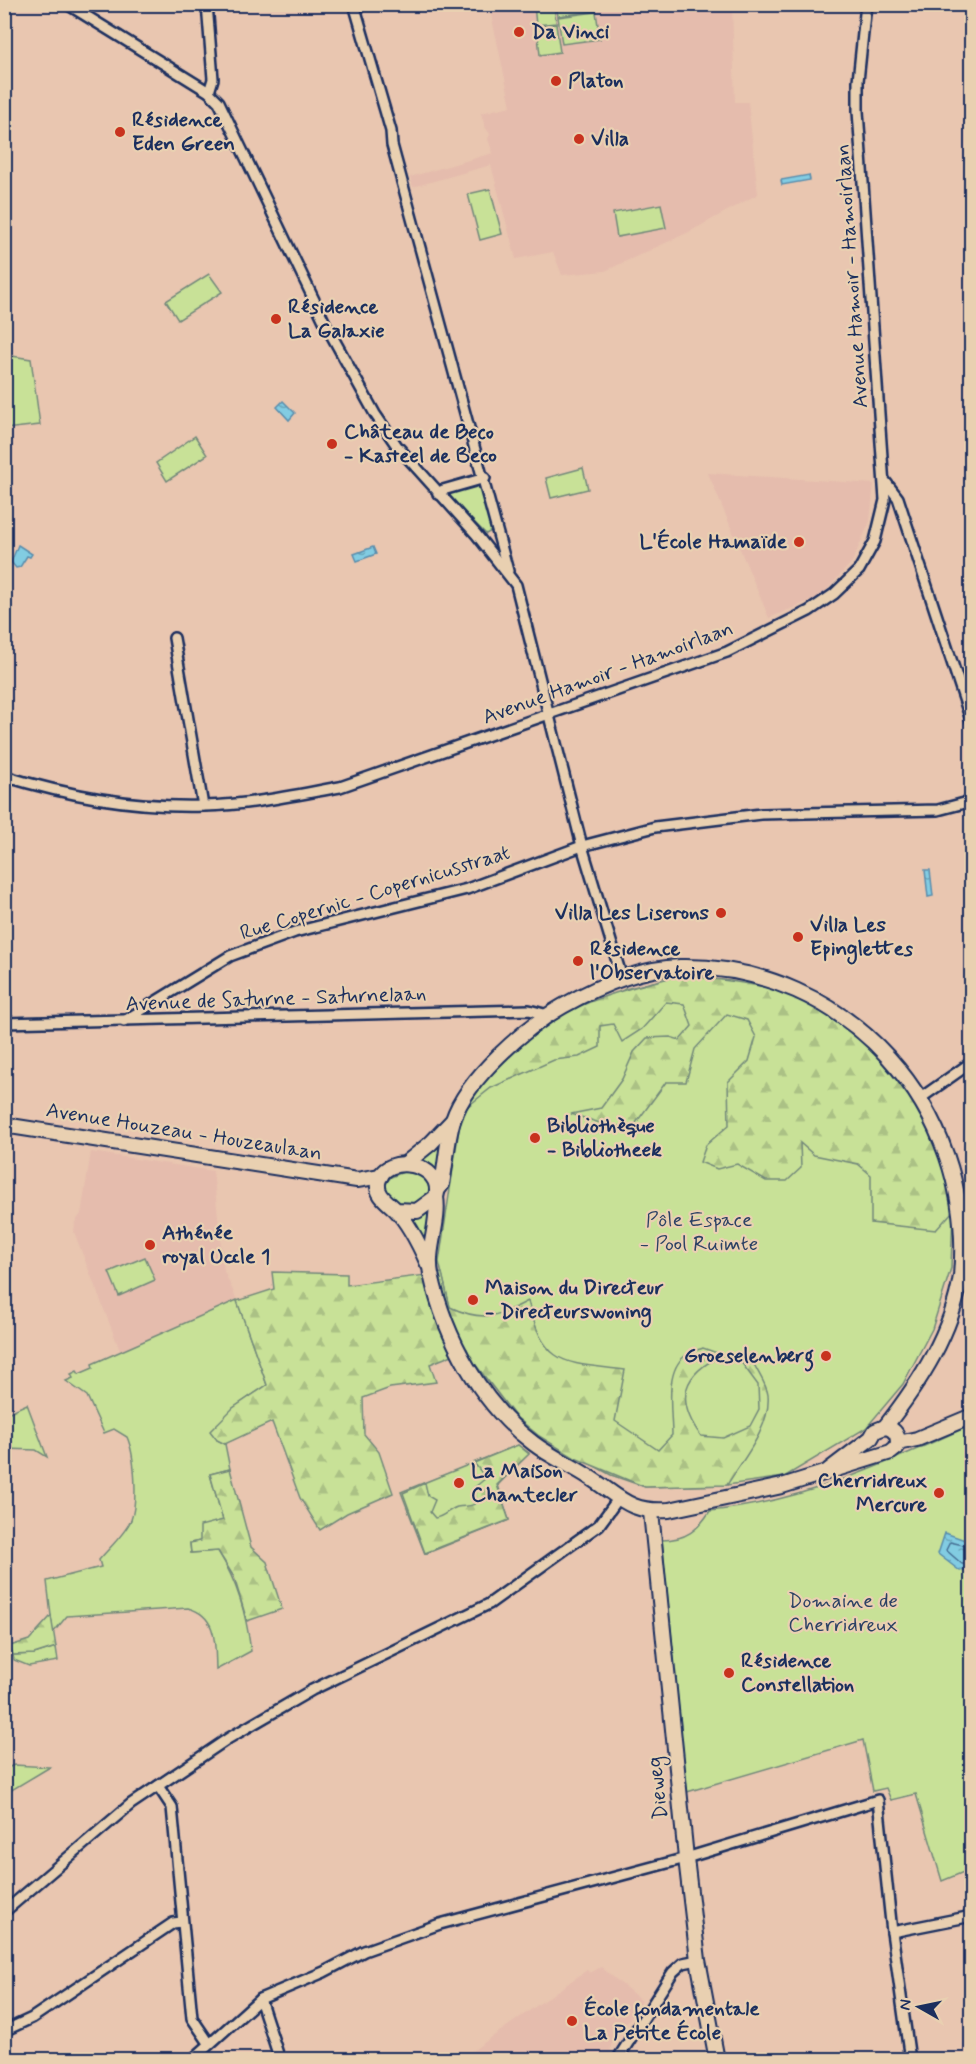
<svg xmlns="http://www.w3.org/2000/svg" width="976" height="2064" font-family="Mynerve,sans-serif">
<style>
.built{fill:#e5bcad}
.green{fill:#c8e197;stroke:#72887a;stroke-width:1.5}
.forest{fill:url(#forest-firs);stroke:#72887a;stroke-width:1.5}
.water{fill:url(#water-ripples);stroke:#598dad;stroke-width:1.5}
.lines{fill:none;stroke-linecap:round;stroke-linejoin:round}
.shore{stroke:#446e93;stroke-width:1.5}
.street-casing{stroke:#1b2f5e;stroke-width:14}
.secondary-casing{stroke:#1b2f5e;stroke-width:18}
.street{stroke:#e9d0b1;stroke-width:9}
.secondary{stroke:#e9d0b1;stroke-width:14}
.tram{stroke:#1b2f5e;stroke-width:1.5}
.poi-dot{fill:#c8321e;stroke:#e9d0b1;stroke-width:2}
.labels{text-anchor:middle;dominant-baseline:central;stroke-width:4.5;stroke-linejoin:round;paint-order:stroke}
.poi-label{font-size:21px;font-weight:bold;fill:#1b2f5e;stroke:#e9d0b1;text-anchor:start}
.street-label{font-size:21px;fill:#1b2f5e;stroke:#e9d0b1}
.park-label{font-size:21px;fill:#2c4164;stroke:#e9d0b1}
</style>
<defs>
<pattern id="forest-firs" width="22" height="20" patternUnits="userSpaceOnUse" patternTransform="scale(1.5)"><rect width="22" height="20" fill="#c8e197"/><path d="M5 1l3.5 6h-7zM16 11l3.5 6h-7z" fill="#abc185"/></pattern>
<pattern id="water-ripples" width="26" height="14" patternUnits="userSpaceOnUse" patternTransform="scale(1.5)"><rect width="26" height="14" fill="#82cce2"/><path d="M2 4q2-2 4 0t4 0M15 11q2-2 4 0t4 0" fill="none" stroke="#6aa6ba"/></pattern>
</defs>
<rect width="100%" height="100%" fill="#e9c6b0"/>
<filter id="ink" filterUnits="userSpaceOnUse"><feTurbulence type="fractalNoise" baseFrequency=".0167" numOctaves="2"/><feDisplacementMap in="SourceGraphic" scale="12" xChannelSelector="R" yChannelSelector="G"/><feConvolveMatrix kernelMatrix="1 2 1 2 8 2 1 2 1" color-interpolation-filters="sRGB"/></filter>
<g filter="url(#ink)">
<g class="built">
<polygon points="489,5 732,5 735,102 748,102 758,194 689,232 605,271 562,275 553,252 516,259 491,165 413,187 410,177 493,153 488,139 490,134 485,127 481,113 511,106"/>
<polygon points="708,473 874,484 870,521 852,562 821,596 769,618"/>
<polygon points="91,1152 213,1171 224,1271 237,1300 121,1353 74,1232 75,1222 81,1214"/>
<polygon points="601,1967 642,2001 611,2045 610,2059 461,2059 587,1970 590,1973"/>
</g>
<g class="green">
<polygon points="534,5 554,5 556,23 536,25"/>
<polygon points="556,5 595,5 596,11 558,16"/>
<polygon points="596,12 600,39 562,44 558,17"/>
<polygon points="556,24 560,52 540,55 537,27"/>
<polygon points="490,189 502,234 480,240 468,194"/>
<polygon points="661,204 666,228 617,237 613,213"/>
<polygon points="209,274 222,292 178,320 166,301"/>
<polygon points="5,355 31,359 40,425 5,429"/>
<polygon points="195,436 207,455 167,481 156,463"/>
<polygon points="583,468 588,489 551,498 546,478"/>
<polygon points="479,483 482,484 493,530 486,534 449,497 452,490"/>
<polygon points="681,975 735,982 953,1211 951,1268 932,1329 903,1384 866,1428 784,1477 727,1485 645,1487 611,1475 539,1436 515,1416 472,1360 450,1307 439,1262 459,1129 467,1107 492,1069 625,989"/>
<polygon points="443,1138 440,1182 416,1161"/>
<path d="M408,1170L421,1172C431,1186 432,1191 421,1205C404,1205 388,1204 384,1185L391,1177Z"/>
<polygon points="431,1212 427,1246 410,1220"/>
<polygon points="145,1257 155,1280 119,1296 109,1272"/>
<path d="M237,1300L267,1385L233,1408L217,1440L225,1444L230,1469L210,1474L223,1520L200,1541L190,1543L191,1553L218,1551C238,1583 246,1614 251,1651L216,1670C215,1644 218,1616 188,1608L67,1616L53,1633L47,1581L101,1567L99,1560C109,1548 125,1534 131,1520C138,1502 135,1455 127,1437L114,1429L104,1433L87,1396L66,1381L73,1378L71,1374L77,1371L79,1374L93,1368L92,1364Z"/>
<polygon points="27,1404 47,1457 36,1450 5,1449 5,1414"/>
<path d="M971,1425V1869L942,1881L916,1794L891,1800L886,1788L873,1791L863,1740L687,1792L662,1540C686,1540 698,1530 710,1511C803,1502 888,1463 971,1425Z"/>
<polygon points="518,1445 529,1453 498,1485 509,1520 425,1554 401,1492"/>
<polygon points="56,1647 58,1661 29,1666 14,1660 13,1655 34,1654"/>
</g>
<g class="forest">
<path d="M681,975C717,980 755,982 790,994C835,1009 895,1060 917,1103C934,1137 946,1173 953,1211L936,1230L871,1223V1175L858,1164L814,1155L800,1143L801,1168L787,1181H766L737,1164L717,1169L700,1162L706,1145L729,1125L728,1082L749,1061L756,1037L747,1020L727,1014L695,1049L686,1082H666L633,1127L610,1126L571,1114L601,1108L622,1079L634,1052L647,1038L670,1037L680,1040L692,1026L684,1004L666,1002L642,1029L622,1042L613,1024L600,1026V1047L579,1057L554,1060L491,1088L467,1107C475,1094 483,1079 493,1068C548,1009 605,994 681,975Z"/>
<path d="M272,1272L347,1274V1285L442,1273L450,1307C482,1322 498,1317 528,1301C545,1368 563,1362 625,1370L615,1421L658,1450L672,1435C672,1412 664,1371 685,1356C690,1352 698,1350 703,1348L723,1355C683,1373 674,1399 701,1436L723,1438L750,1426L759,1409L758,1385L741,1362L754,1364C758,1373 767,1385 768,1395C771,1427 743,1459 727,1485L645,1487L575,1458L539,1436L515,1416L472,1360L467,1349L430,1364L436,1382L390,1388L363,1398L364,1434L379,1452L393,1493L347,1513L320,1530L300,1498L272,1422L225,1444L217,1440L210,1431L233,1408L267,1385L237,1301L274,1289Z"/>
<path d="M518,1445L529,1454L497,1485L509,1520L425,1553L403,1493L425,1483L428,1496L435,1500L430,1512L435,1518C444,1517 448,1510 457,1507C465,1505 469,1508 476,1503L475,1487L486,1478L474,1463Z"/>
<polygon points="230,1469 251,1547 267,1562 282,1609 247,1621 234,1577 218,1551 191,1553 190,1543 200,1541 200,1526 223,1520 210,1474"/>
<polygon points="51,1616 56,1647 34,1654 13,1655 10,1646 29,1640"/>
<polygon points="14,1765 50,1767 5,1794 5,1769"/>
</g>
<g class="water">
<polygon points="809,175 810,180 782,185 781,180"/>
<polygon points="283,401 295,413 289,420 277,407"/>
<polygon points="18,545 32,554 30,557 27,556 20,567 16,568 11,562"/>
<polygon points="373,547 376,554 357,561 354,554"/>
<polygon points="925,870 930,870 933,896 928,897"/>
<polygon points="945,1533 971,1542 971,1569 960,1571 938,1554"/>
</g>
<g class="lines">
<polyline class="shore" points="972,1547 950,1542 946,1550 962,1564 972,1564"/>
<g class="street-casing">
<g id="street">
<polyline points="67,4 209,92 219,102 327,327 375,414 397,446 476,534 516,585 582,846 622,978"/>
<polyline points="207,4 213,79 209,92"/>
<polyline points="354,4 391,131 392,145 508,571"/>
<polyline points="885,481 898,498 972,723"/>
<polyline points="438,494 443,490 485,478"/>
<polyline points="174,638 203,806"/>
<path d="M4,776C69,796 136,808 204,806C250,805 295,795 340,787L727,652L809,611L834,594L859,570L875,541L885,500L858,111V81L866,4"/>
<polyline points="124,1021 230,956 295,932 467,889 582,846 655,827 761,814 938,810 972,801"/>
<polyline points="4,1023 529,1010 548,1015"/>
<polyline points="925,1095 972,1062"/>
<polyline points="158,1786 172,1807 192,2018 209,2043"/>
<polyline points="4,1912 131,1804 229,1738 312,1690 489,1604 599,1525 618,1499"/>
<polyline points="892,1932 972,1916"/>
<polyline points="260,1999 280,2060"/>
<polyline points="4,2031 32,2018 173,1923 182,1922"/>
<polyline points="192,2060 260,1999 324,1972 364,1951 440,1924 686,1858 878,1800 892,1932 910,2060"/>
<polyline points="617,2060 673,1972 683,1963 698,1960"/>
</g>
</g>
<g class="secondary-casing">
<g id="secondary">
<polyline points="4,1125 357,1180 381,1176"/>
<polyline points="405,1164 431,1143 453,1120"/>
<path d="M437,1191L442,1184C446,1163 447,1140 453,1120C466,1079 526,1027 563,1006C598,986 639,968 680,967C846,964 976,1108 961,1276C952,1333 920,1382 885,1427L875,1431L871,1438L829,1470"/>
<path d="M436,1197C440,1223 426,1249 431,1274C445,1338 481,1404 533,1443C551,1457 573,1466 592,1479C621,1498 630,1513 669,1510L782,1486L891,1452L897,1447C900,1436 895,1429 885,1427"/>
<path d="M397,1210L417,1211L436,1197C446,1163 383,1151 378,1183C376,1195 388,1202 395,1209C409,1223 420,1246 428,1264"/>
<polyline points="898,1443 917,1439 972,1416"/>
<polyline points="651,1512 686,1858 698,1960 717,2060"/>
</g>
</g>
<use href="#street" class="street"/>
<use href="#secondary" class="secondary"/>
<polyline class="tram" points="970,2060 972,2056"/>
</g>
</g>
<g class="poi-dot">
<circle cx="519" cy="32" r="6"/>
<circle cx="556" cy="81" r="6"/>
<circle cx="120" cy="132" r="6"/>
<circle cx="579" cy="139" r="6"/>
<circle cx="276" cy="319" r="6"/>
<circle cx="332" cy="444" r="6"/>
<circle cx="799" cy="542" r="6"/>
<circle cx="721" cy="913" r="6"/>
<circle cx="798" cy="937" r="6"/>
<circle cx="578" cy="961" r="6"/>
<circle cx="535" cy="1138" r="6"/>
<circle cx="150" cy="1245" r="6"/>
<circle cx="473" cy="1300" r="6"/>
<circle cx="826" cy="1356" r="6"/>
<circle cx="459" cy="1483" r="6"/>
<circle cx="939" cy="1493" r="6"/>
<circle cx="729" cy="1673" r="6"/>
<circle cx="572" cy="2021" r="6"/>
</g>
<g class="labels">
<g class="poi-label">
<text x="531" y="32">Da Vinci</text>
<text x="568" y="81">Platon</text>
<text x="132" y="120">Résidence<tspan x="132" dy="24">Eden Green</tspan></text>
<text x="591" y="139">Villa</text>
<text x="288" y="307">Résidence<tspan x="288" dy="24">La Galaxie</tspan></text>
<text x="344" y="432">Château de Beco<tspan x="344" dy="24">- Kasteel de Beco</tspan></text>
<text x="787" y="542" text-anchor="end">L'École Hamaïde</text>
<text x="709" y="913" text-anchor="end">Villa Les Liserons</text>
<text x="810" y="925">Villa Les<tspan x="810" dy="24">Epinglettes</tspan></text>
<text x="590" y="949">Résidence<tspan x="590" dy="24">l'Observatoire</tspan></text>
<text x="547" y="1126">Bibliothèque<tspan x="547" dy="24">- Bibliotheek</tspan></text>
<text x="162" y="1233">Athénée<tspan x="162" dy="24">royal Uccle 1</tspan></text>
<text x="485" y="1288">Maison du Directeur<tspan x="485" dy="24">- Directeurswoning</tspan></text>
<text x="814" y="1356" text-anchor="end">Groeselenberg</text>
<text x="471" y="1471">La Maison<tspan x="471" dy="24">Chantecler</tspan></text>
<text x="927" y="1481" text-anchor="end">Cherridreux<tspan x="927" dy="24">Mercure</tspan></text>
<text x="741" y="1661">Résidence<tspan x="741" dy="24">Constellation</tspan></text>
<text x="584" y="2009">École fondamentale<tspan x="584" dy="24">La Petite École</tspan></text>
</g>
<g class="street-label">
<text transform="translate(852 276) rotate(-94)">Avenue Hamoir - Hamoirlaan</text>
<text transform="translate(608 673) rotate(-20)">Avenue Hamoir - Hamoirlaan</text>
<text transform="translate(375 893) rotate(-17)">Rue Copernic - Copernicusstraat</text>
<text transform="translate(276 999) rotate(-2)">Avenue de Saturne - Saturnelaan</text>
<text transform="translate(184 1132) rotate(9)">Avenue Houzeau - Houzeaulaan</text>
<text transform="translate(658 1788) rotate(-96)">Dieweg</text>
</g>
<g class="park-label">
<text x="699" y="1220">Pôle Espace<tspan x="699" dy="24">- Pool Ruimte</tspan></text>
<text x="843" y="1601">Domaine de<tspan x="843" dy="24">Cherridreux</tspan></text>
</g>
</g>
<rect width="976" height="2064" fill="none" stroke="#e9d0b1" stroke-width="24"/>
<rect x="12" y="12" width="952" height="2040" fill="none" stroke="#1b2f5e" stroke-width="2" filter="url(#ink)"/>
<g transform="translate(919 2007) rotate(279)" stroke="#e9d0b1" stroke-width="4.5" paint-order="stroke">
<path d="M0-4.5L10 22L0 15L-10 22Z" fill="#1b2f5e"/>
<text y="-9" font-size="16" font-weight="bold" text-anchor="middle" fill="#1b2f5e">N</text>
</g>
</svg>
